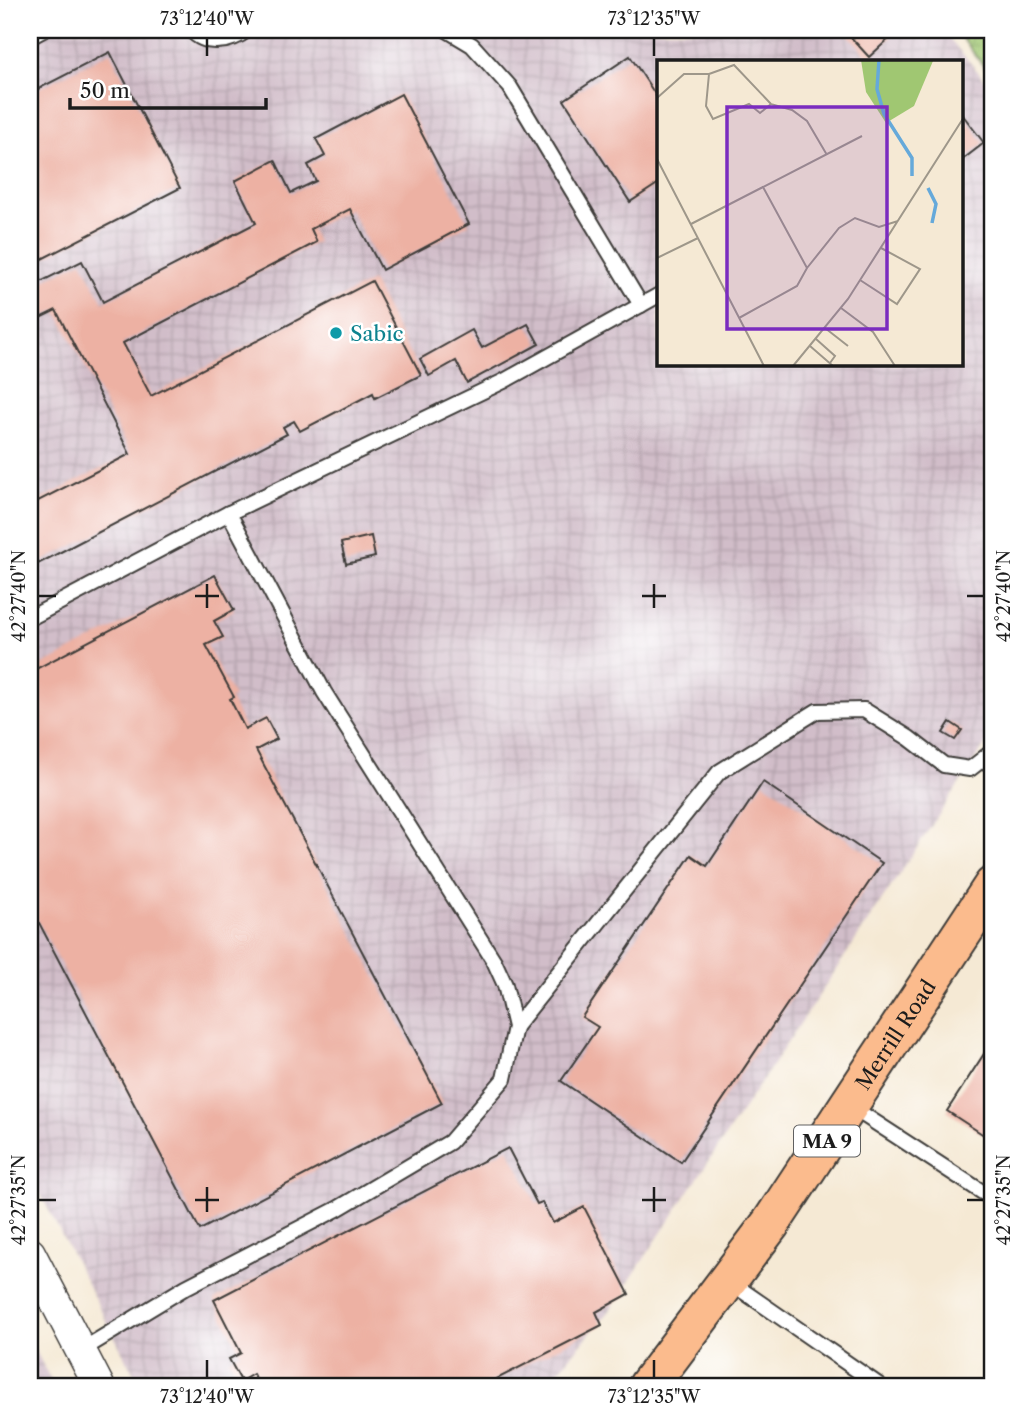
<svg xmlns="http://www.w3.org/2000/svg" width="1023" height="1416" font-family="'Libre Caslon Text',serif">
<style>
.industrial{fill:url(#industrial-grid);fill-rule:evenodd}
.wetland{fill:url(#wetland-marsh);stroke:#5e7247;stroke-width:2}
.building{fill:#edb1a3}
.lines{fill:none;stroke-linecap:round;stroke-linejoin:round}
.lane-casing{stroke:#3d3b38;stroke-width:18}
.street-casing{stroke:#3d3b38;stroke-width:33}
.highway-casing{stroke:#3d3b38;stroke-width:42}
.lane{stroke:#fff;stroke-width:14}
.street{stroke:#fff;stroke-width:30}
.highway{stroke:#fbbb8d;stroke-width:38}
.ticks{fill:none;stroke:#1c1c1c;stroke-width:2.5}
.culture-dot{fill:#0f9aa8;stroke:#fff;stroke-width:2.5}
.labels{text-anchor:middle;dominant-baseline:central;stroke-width:5;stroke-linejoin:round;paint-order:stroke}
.shield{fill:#fff;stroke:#606060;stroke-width:2}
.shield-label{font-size:19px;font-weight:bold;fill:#1c1c1c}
.culture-label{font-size:21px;fill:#0d838f;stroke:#fff;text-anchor:start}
.street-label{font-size:21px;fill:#1c1c1c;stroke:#fff}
.inset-river{fill:none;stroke:#65a9da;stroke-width:3.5}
.inset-road{fill:none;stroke:#9e978a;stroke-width:2}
.view{fill:#7b2cbf;fill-opacity:0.15;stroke:#7b2cbf;stroke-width:3.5}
.inset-edge{fill:none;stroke:#1c1c1c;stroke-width:3.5}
.neatline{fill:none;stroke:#1c1c1c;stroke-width:2.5}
.ticks-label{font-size:18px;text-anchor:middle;fill:#1c1c1c}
</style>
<defs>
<pattern id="industrial-grid" width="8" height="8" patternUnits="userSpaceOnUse" patternTransform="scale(1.75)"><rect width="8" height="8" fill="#d1bdc9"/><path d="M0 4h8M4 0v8" fill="none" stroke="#b3a2ac"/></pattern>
<pattern id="wetland-marsh" width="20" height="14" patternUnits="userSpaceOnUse" patternTransform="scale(1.75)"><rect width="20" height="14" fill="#a0c772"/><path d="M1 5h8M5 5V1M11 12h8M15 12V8" fill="none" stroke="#89aa62"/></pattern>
</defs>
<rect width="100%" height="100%" fill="#fff"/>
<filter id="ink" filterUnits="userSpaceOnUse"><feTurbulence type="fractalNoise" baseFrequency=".0143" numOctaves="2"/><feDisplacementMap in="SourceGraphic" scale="14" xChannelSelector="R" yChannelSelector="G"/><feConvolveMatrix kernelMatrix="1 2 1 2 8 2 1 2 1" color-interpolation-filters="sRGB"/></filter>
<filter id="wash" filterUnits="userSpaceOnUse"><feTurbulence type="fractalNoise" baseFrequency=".00686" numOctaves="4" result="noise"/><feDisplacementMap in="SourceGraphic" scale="28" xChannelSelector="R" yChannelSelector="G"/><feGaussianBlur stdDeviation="1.57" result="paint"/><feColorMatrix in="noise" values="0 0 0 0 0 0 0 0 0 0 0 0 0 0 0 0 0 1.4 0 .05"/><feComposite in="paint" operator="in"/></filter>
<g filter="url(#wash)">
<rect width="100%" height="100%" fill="#f5e9d4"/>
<g class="industrial">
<path d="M30,30H942L993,89V733L608,1313L545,1386H140L30,1174ZM659,61H962V364H659Z"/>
<polygon points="30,1340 54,1386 30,1386"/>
</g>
<polygon class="wetland" points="956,30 993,30 993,78"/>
<g id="blocks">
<g class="building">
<polygon points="850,30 886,30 892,36 869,57 847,33"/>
<polygon points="110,52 180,188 30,265 30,93"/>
<polygon points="630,56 659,100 659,183 630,202 564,100"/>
<polygon points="401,94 469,224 382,270 350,209 311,229 317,242 123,343 151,396 372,281 421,375 375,398 373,393 300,431 294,421 283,427 287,434 30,568 30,505 130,454 56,310 30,323 30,287 82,261 103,302 256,223 235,181 275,160 291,193 316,181 308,165 325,156 316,139"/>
<polygon points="962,114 984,143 962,160"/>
<polygon points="528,324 539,344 467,383 456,361 429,376 420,359 472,330 482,348"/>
<polygon points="371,536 375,557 346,564 341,543"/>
<polygon points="215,575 234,610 214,621 223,637 206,645 234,697 230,699 245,729 266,718 277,739 256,750 442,1103 200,1230 36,917 30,920 30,672"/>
<polygon points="950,722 962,730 955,740 943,733"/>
<polygon points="763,782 882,863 681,1162 561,1081 598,1027 582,1017 691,855 707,866"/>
<polygon points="993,1040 993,1141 947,1111"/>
<polygon points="508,1148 537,1204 542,1202 553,1223 584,1207 629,1294 596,1312 602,1325 483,1386 260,1386 253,1374 241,1381 229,1359 241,1353 214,1300"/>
</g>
</g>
</g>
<g filter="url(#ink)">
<use href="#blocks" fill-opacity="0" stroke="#3d3b38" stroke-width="2"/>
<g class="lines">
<g class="lane-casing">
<g id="lane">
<path d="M191,30C206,47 232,42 247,30"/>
<polyline points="447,30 472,45 510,87 641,305"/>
<polyline points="30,37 43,30"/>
<polyline points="30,618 229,513"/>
<polyline points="515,1027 719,772 817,711 864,710 909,738 944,765 970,769 993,751"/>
<polyline points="850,1106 993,1199"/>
<polyline points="730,1282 880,1386"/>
<polyline points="80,1351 186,1287 337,1209 450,1142 504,1079 515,1027 505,985 494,961 324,692 229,513 504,381 659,295"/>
</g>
</g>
<g class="street-casing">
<polyline id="street" points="30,1253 99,1386"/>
</g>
<g class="highway-casing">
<g id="highway">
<path id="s1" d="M648,1386L771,1223L993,886"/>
</g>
</g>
<use href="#lane" class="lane"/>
<use href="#street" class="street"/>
<use href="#highway" class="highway"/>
</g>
</g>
<path class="ticks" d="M207,38V56M654,38V56M207,584V608M654,584V608M38,596H56M195,596H219M642,596H666M967,596H984M207,1187V1212M654,1187V1212M38,1200H56M195,1200H219M642,1200H666M967,1200H984M207,1360V1378M654,1360V1378"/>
<circle class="culture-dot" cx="336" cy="333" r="7"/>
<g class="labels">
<rect class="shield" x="794" y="1125.5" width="66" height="31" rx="5"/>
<g class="shield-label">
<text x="827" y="1141">MA 9</text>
</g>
<g class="culture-label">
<text x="350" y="333">Sabic</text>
</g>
<g class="street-label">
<text stroke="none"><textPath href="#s1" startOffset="430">Merrill Road</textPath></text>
</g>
</g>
<g transform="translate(657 60)">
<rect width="306" height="306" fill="#f5e9d4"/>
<path d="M204,0H276V1L257,46L229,63L209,32Z" fill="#a0c772"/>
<path class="inset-river" d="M222,0L220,29L227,54L255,98V116M271,128L279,144L275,163"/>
<path class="inset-road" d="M52,14L77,5L114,44M0,38L27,14H52L49,46L56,59L92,44L103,53L114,44L135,50L150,61L170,95M0,99L107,306M34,164L106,127M0,198L41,178M150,208L182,168L198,158L222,167L241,161M203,220L240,244L263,209L224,188M184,248L216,272L238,306M82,258L140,226L150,208L106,127L205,76M168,268L191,286M159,279L178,296L173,303M153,286L176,306M136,306L191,239L307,57"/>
<path class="view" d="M70,47H230V269H70Z"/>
<rect width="306" height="306" class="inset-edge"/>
</g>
<rect width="1023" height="1416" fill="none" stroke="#fff" stroke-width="77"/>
<path d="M70 98v10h196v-10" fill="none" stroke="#1c1c1c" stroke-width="3.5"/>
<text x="80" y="98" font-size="21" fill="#1c1c1c" stroke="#ffffff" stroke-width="5" paint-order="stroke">50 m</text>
<rect x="38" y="38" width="946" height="1340" class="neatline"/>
<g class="ticks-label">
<text x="207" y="25">73°12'40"W</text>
<text x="654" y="25">73°12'35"W</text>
<text transform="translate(19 596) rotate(-90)" y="6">42°27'40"N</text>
<text transform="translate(1004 596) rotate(-90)" y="6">42°27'40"N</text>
<text transform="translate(19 1200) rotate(-90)" y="6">42°27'35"N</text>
<text transform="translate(1004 1200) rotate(-90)" y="6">42°27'35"N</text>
<text x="207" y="1403">73°12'40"W</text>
<text x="654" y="1403">73°12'35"W</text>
</g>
</svg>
